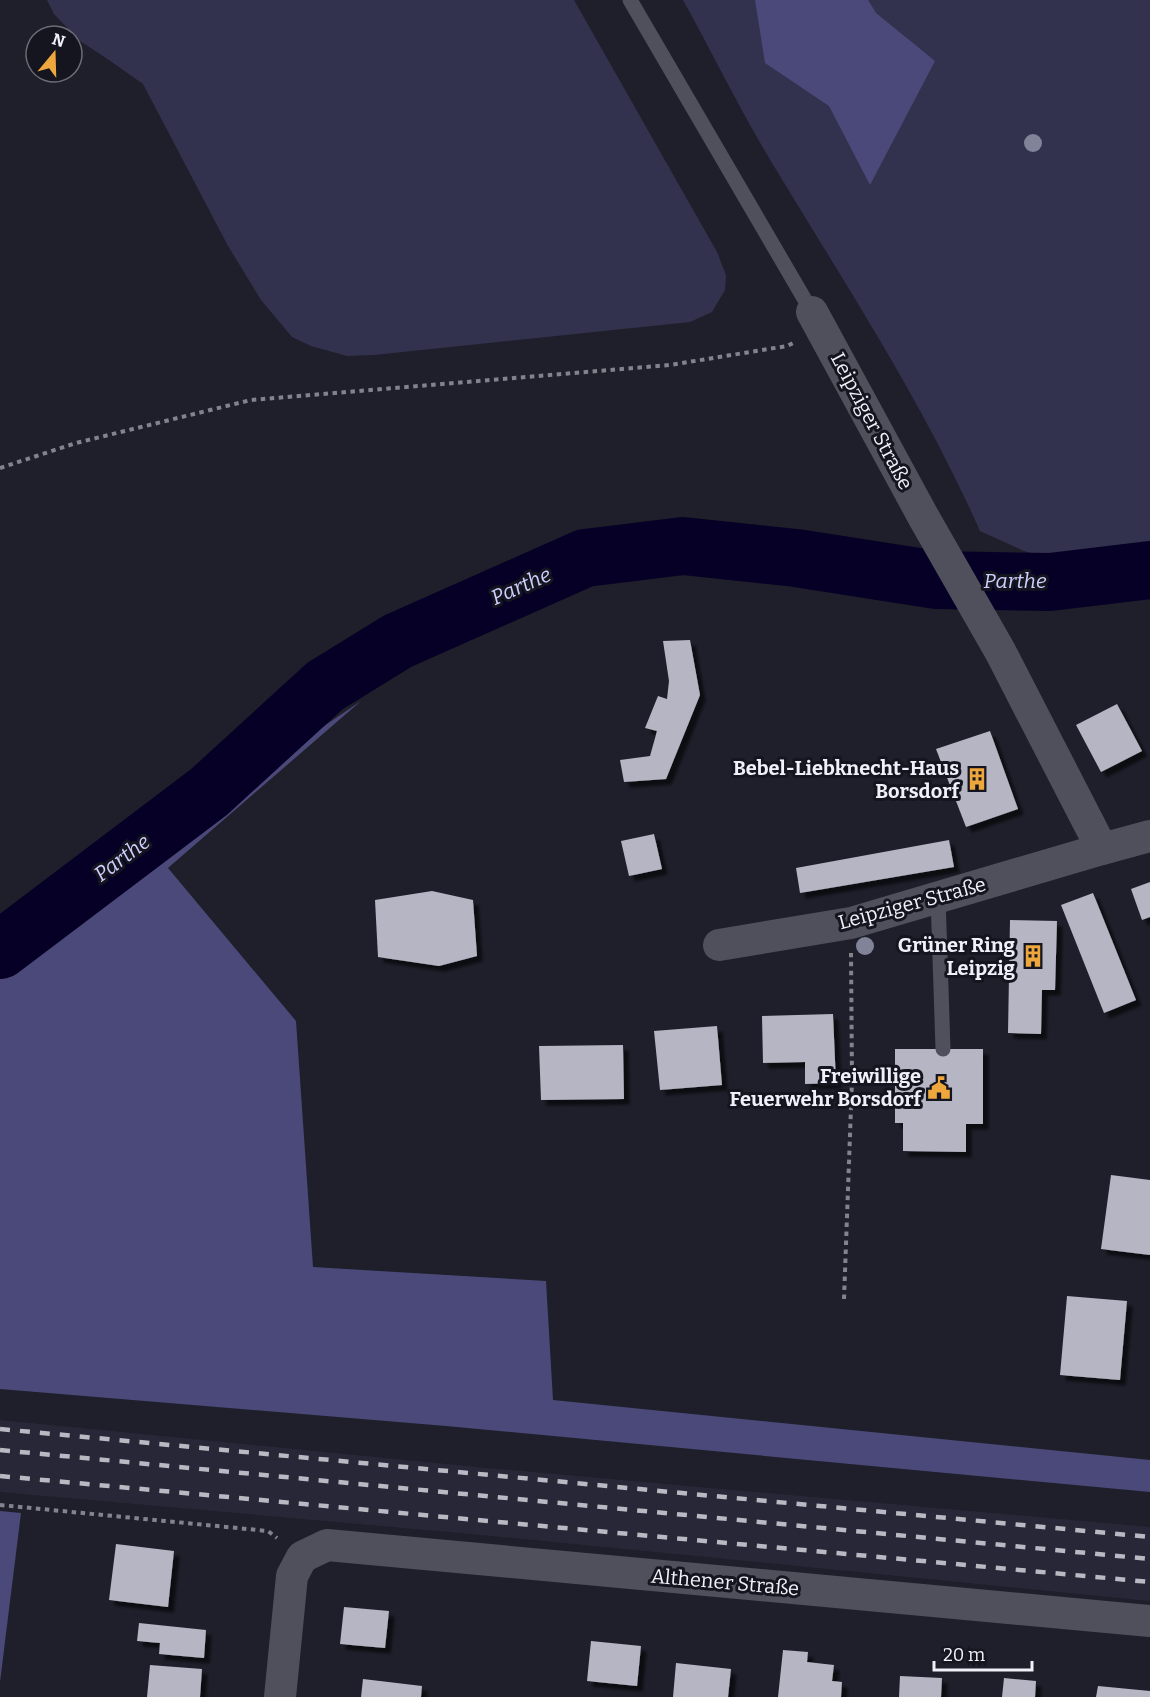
<svg xmlns="http://www.w3.org/2000/svg" width="1150" height="1697" font-family="Bitter,serif">
<style>
.built{fill:#272738}
.green{fill:#32324e}
.forest{fill:#4a4979}
.lines{fill:none;stroke-linecap:round;stroke-linejoin:round}
.river{stroke:#070026;stroke-width:58}
.building{fill:#b5b5c4;filter:url(#shadow)}
.path{stroke:#82838d;stroke-width:4;stroke-dasharray:4.5 4.5;stroke-linecap:butt}
.lane{stroke:#4f505c;stroke-width:15}
.street{stroke:#4f505c;stroke-width:32}
.rail{stroke:#b8b9c2;stroke-width:4.5;stroke-dasharray:10 10;stroke-linecap:butt}
.tree{fill:#818399}
.labels{text-anchor:middle;dominant-baseline:central;stroke-width:6;stroke-linejoin:round;paint-order:stroke}
.street-label{font-size:20px;fill:#eff0f8;stroke:#151520}
.poi-label{font-size:20px;font-weight:bold;fill:#eff0f8;stroke:#151520;text-anchor:end}
.water-label{font-size:21px;font-style:italic;fill:#cdcffe;stroke:#151520}
</style>
<defs>
<filter id="shadow"><feDropShadow dx="5.5" dy="5.5" stdDeviation="1.5" flood-color="#0009"/></filter>
</defs>
<rect width="100%" height="100%" fill="#1e1f2a"/>
<polygon class="built" points="0,1420 487,1468 1150,1527 1150,1601 493,1536 0,1492"/>
<g class="green">
<polygon points="47,0 574,0 717,252 726,275 725,290 712,312 690,322 374,355 347,356 311,346 292,337 261,300 228,246 143,84 106,58 80,41 54,14"/>
<path d="M683,0H1150V550L1057,561L1024,551L980,531C923,402 845,284 772,163C740,110 713,54 683,0Z"/>
</g>
<g class="forest">
<polygon points="755,0 868,0 876,13 935,61 870,185 829,106 765,63"/>
<polygon points="361,701 168,868 296,1021 313,1267 546,1281 553,1400 1150,1460 1150,1492 446,1426 0,1389 0,966 8,962 216,799"/>
<polygon points="0,1511 21,1513 0,1682"/>
</g>
<g class="lines">
<polyline class="river" points="0,950 209,792 325,686 398,641 585,558 683,546 796,558 937,580 1050,582 1150,570"/>
</g>
<g class="building">
<polygon points="690,640 700,695 666,779 624,782 620,760 650,756 657,731 645,728 658,696 667,699 669,681 663,641"/>
<polygon points="1117,704 1142,751 1101,772 1076,725"/>
<polygon points="990,731 1018,809 966,827 936,749"/>
<polygon points="654,834 662,869 629,876 621,841"/>
<polygon points="949,840 954,867 800,893 796,868"/>
<polygon points="1150,882 1150,917 1142,920 1131,889"/>
<polygon points="432,891 473,900 477,956 439,966 378,957 375,900"/>
<polygon points="1093,893 1136,1000 1104,1013 1061,905"/>
<polygon points="1010,920 1057,921 1055,990 1042,990 1041,1034 1008,1033"/>
<polygon points="833,1014 836,1083 805,1084 805,1062 763,1063 762,1016"/>
<polygon points="717,1026 722,1085 660,1090 654,1031"/>
<polygon points="623,1045 624,1099 541,1100 539,1046"/>
<polygon points="895,1049 983,1049 983,1124 966,1124 966,1152 903,1151 903,1123 895,1123"/>
<polygon points="1111,1175 1150,1180 1150,1255 1101,1249"/>
<polygon points="1067,1296 1127,1301 1120,1380 1060,1375"/>
<polygon points="116,1544 174,1551 168,1607 109,1600"/>
<polygon points="344,1607 389,1611 385,1648 340,1644"/>
<polygon points="139,1623 206,1630 204,1658 159,1654 160,1643 137,1641"/>
<polygon points="591,1641 641,1646 637,1686 587,1681"/>
<polygon points="783,1650 808,1652 807,1662 834,1665 832,1681 842,1682 841,1697 778,1697"/>
<polygon points="676,1663 731,1669 728,1697 673,1697"/>
<polygon points="150,1665 202,1669 200,1697 147,1697"/>
<polygon points="900,1676 942,1678 941,1697 899,1697"/>
<polygon points="1004,1678 1036,1681 1035,1697 1002,1697"/>
<polygon points="363,1679 422,1686 421,1697 361,1697"/>
<polygon points="1098,1686 1150,1691 1150,1697 1096,1697"/>
</g>
<g class="lines">
<g class="path">
<polyline points="0,468 76,443 251,400 670,365 787,346 793,343"/>
<polyline points="844,1299 852,1080 851,953"/>
<polyline points="0,1505 268,1531 277,1538"/>
</g>
<g class="lane">
<polyline points="630,0 812,312"/>
<polyline points="938,897 943,1049"/>
</g>
<g class="street">
<polyline points="812,312 924,518 1000,651 1102,849 1150,836"/>
<polyline points="719,945 851,923 1102,849"/>
<polyline points="280,1697 292,1576 302,1557 327,1545 1150,1621"/>
</g>
<g class="rail">
<polyline points="0,1429 1150,1537"/>
<polyline points="0,1450 1150,1559"/>
<polyline points="0,1476 1150,1582"/>
</g>
</g>
<g class="tree">
<circle cx="1033" cy="143" r="9"/>
<circle cx="865" cy="946" r="9"/>
</g>
<defs>
<g id="building-bare" transform="scale(1.8)"><path d="M-4-6H4V6H1V3H-1V6H-4ZM-2.5-4.3h1.7v1.8h-1.7ZM.8-4.3h1.7v1.8H.8ZM-2.5-1h1.7V.8h-1.7ZM.8-1h1.7V.8H.8Z" fill="#eea73d" stroke="#151520" stroke-width="2.5" paint-order="stroke"/></g>
<g id="civic-bare" transform="scale(1.8)"><path d="M-.6-6.5H3V-4.5H.6V-3L4-1V1h2V6H-6V1h2V-1L-.6-3ZM-1.2 2.5V6h2.4V2.5Z" fill="#eea73d" stroke="#151520" stroke-width="2.5" paint-order="stroke"/></g>
</defs>
<g fill-rule="evenodd">
<use href="#building-bare" x="977" y="779"/>
<use href="#building-bare" x="1033" y="956"/>
<use href="#civic-bare" x="939" y="1088"/>
</g>
<g class="labels">
<g class="street-label">
<text transform="translate(872 421) rotate(62)">Leipziger Straße</text>
<text transform="translate(912 903) rotate(-15)">Leipziger Straße</text>
<text transform="translate(725 1582) rotate(5)">Althener Straße</text>
</g>
<g class="poi-label">
<text x="959" y="768">Bebel-Liebknecht-Haus<tspan x="959" dy="23">Borsdorf</tspan></text>
<text x="1015" y="945">Grüner Ring<tspan x="1015" dy="23">Leipzig</tspan></text>
<text x="921" y="1076">Freiwillige<tspan x="921" dy="23">Feuerwehr Borsdorf</tspan></text>
</g>
<g class="water-label">
<text x="1015" y="581">Parthe</text>
<text transform="translate(521 586) rotate(-24)">Parthe</text>
<text transform="translate(122 858) rotate(-37)">Parthe</text>
</g>
</g>
<g transform="translate(54 54) rotate(19)"><circle r="28" fill="#151520" stroke="#6c6d76" stroke-width="1.5"/>
<path d="M0-4.5L10 22L0 15L-10 22Z" fill="#eea73d"/>
<text y="-9" font-size="16" font-weight="bold" text-anchor="middle" fill="#eff0f8">N</text>
</g>
<path d="M934 1661v9h98v-9" fill="none" stroke="#eff0f8" stroke-width="3"/>
<text x="943" y="1661" font-size="18" fill="#eff0f8" stroke="#151520" stroke-width="4.5" paint-order="stroke">20 m</text>
</svg>
